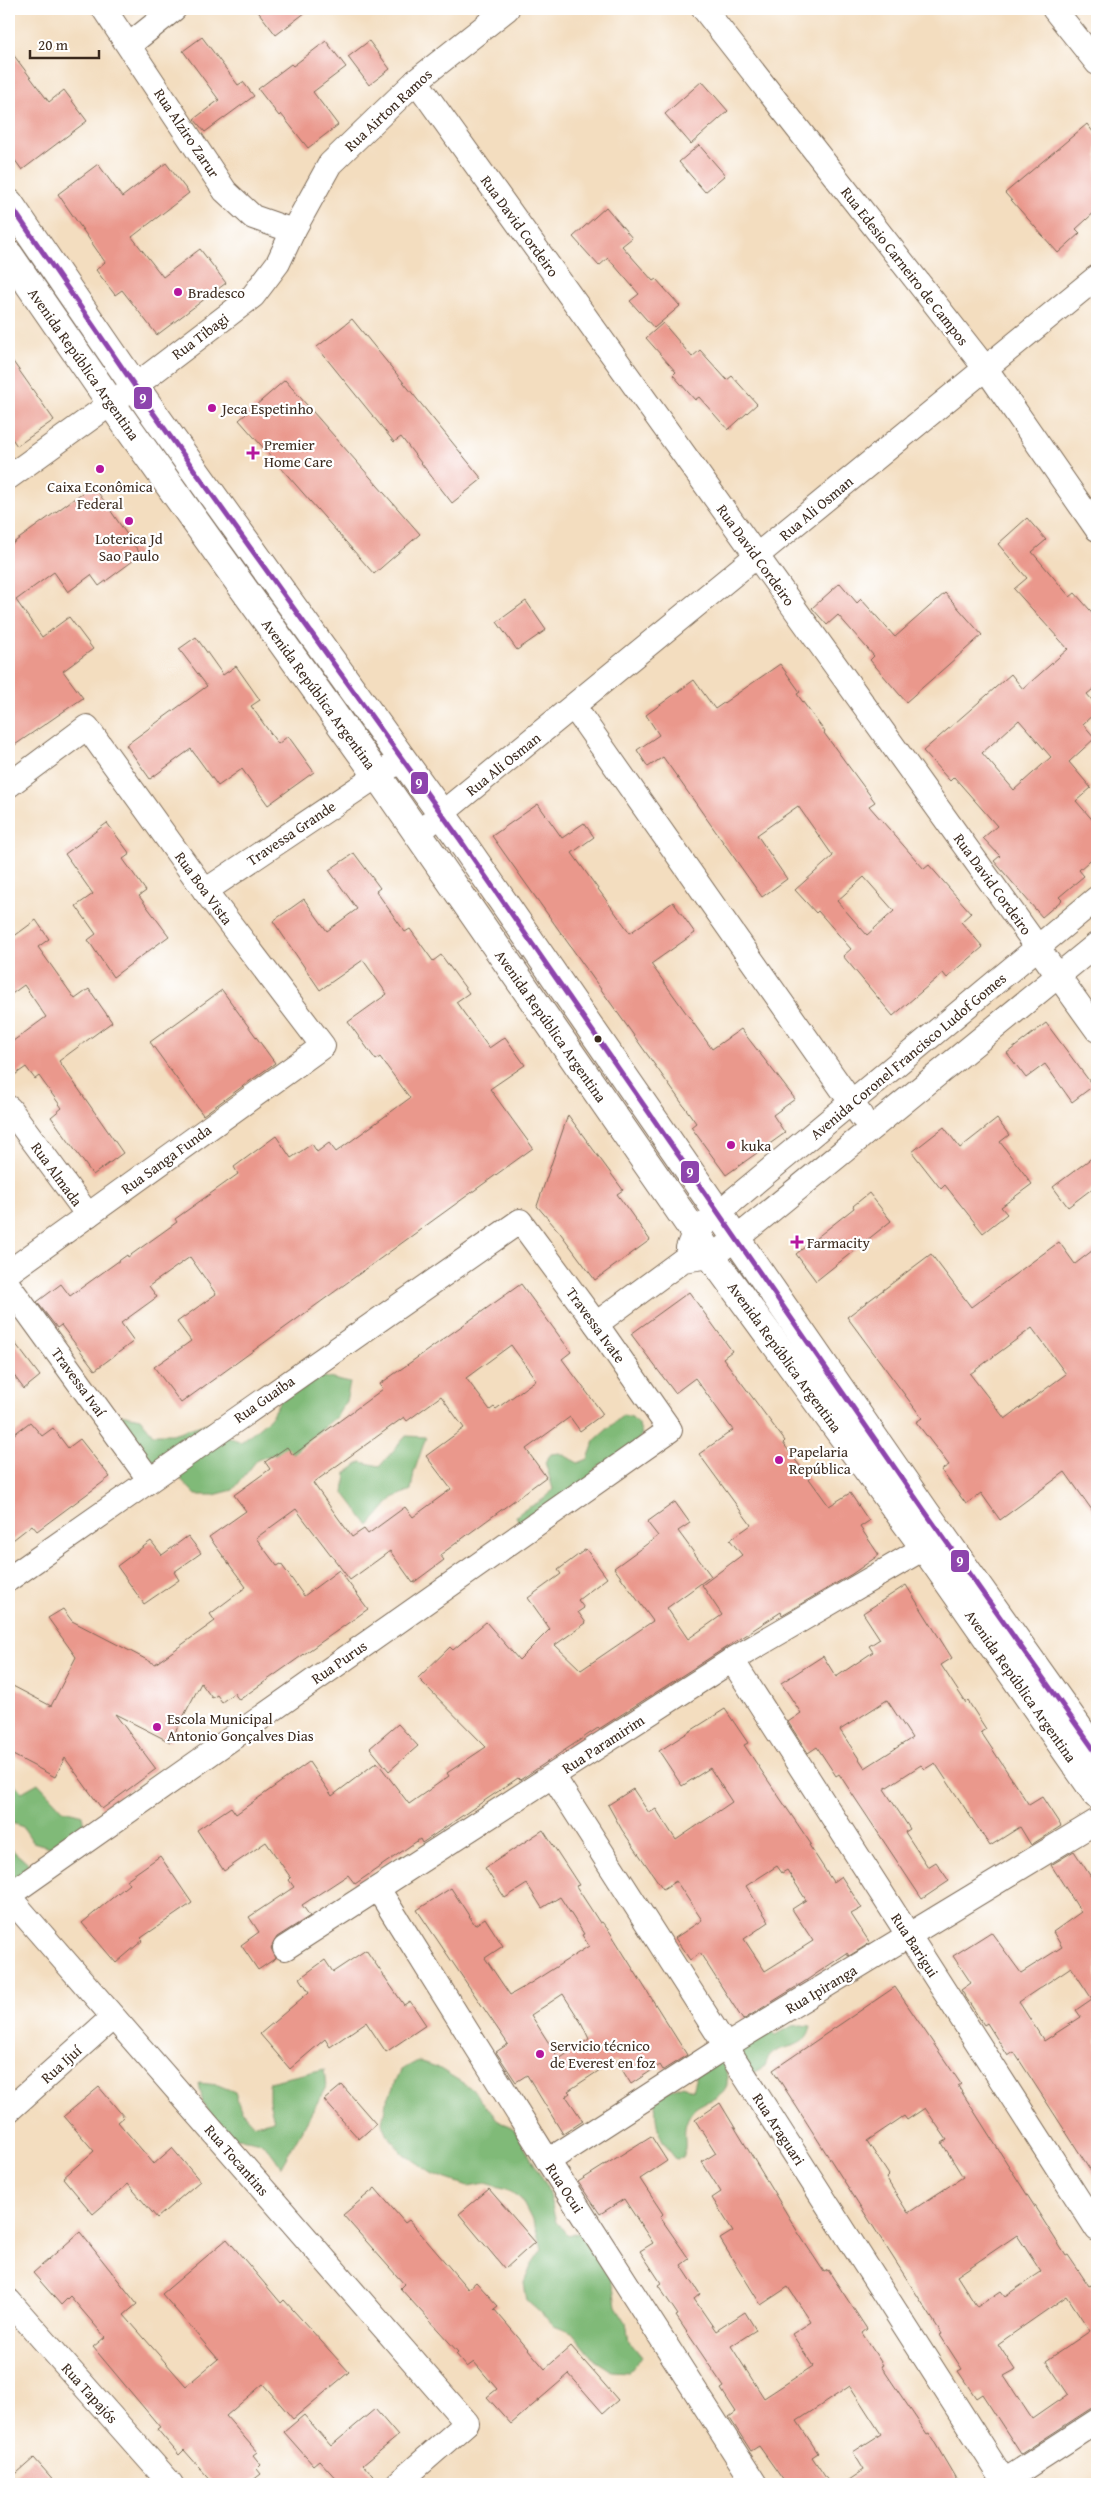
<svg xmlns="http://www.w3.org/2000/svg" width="1106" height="2493" font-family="'Gentium Book Plus',serif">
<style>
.forest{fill:#80ba78;stroke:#5e724b}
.building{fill:#ea988c;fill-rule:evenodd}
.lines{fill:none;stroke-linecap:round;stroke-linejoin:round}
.minor-casing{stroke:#7b6956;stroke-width:26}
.major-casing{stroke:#7b6956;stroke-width:30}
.minor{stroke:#fff;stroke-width:24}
.major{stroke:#fff;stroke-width:28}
.bus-1-casing{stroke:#fff;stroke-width:9}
.bus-1{stroke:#8e44ad;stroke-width:5}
.poi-dot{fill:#b5179e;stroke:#fff;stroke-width:2}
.bus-dot{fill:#3b2a1e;stroke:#fff;stroke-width:2}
.labels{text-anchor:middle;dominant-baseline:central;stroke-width:4.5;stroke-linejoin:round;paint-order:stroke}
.street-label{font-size:15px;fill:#3b2a1e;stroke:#fff}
.poi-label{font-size:15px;fill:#3b2a1e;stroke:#fff;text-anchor:start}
.line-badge{stroke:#fff;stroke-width:2}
.badge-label{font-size:14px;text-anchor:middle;font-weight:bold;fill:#fff}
</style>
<rect width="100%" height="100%" fill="#fff"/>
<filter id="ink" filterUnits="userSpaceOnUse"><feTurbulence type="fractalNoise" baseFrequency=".02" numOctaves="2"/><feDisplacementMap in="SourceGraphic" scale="10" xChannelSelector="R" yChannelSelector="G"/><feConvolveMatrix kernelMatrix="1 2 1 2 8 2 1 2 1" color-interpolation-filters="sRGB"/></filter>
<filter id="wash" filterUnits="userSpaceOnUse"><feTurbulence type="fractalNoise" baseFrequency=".0096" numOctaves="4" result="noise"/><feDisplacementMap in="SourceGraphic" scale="20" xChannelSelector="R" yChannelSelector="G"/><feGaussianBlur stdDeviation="1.12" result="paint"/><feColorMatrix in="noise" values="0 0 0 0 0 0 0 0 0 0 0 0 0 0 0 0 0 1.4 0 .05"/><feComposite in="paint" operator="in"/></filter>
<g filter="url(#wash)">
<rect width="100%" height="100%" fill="#f3ddbf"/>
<g class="forest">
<path d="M307,1373L350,1383L346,1401L337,1416L293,1453L274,1454L257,1460L233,1490L214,1495H196C187,1486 178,1475 168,1468C138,1447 120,1466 121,1414L140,1418L153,1434H172L211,1422L225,1435L241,1442L270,1418L290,1383Z"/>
<path d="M623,1415L632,1417L638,1424L642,1434C637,1443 628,1453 619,1458C605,1463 596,1463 590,1478L522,1529L516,1516C528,1505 545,1503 553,1489L545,1462L551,1454L560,1453L578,1463L588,1459L595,1440Z"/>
<polygon points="406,1436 426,1437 414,1472 411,1490 393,1498 369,1526 344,1493 346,1473 361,1462 380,1466"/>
<polygon points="9,1778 22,1792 38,1783 63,1810 83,1815 86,1830 71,1842 53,1848 33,1842 23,1827 9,1822"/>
<polygon points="9,1847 34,1869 23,1884 9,1880"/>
<path d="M801,2025L811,2026C804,2057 773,2038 765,2066L751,2074L737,2047L770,2029L776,2035L792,2026Z"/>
<path d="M719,2057C725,2064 726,2069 727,2078C730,2102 700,2098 691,2113C679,2131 689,2140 683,2158L676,2159C658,2138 654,2124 656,2096L683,2085L692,2090L697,2072Z"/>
<polygon points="418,2061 437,2067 471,2088 497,2119 514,2129 546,2184 556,2221 568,2236 586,2231 606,2268 613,2287 616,2306 626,2322 629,2341 642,2357 629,2372 612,2371 595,2360 572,2332 554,2325 527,2301 524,2283 531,2265 542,2249 538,2232 521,2199 507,2189 486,2183 468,2186 433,2174 402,2152 390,2139 382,2122 386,2103 401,2070"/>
<path d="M324,2069L326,2087L281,2167C265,2141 260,2139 230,2138L203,2104L199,2083L218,2085L235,2092L241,2110L255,2125L274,2120L269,2101V2082Z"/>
</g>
<g id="blocks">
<g class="building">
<polygon points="256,9 310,9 276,35"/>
<polygon points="202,37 238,85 243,82 254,96 205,132 194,119 219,100 183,51"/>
<polygon points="326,41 346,67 313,92 338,125 308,148 281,114 279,116 258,89 291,64 293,66"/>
<polygon points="369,41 390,69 369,85 348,57"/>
<polygon points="9,49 49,102 64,90 87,121 22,170 9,152"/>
<polygon points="702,81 728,111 691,144 665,114"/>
<polygon points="1087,124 1097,137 1097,210 1076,229 1080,233 1058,253 1005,193"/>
<polygon points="699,145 725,175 705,192 679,162"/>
<polygon points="166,163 189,193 132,237 163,277 200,249 226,283 157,335 122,290 115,295 96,270 105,262 58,194 98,164 122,197"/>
<polygon points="606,207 632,238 622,246 653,281 656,279 680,306 654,328 630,301 639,294 608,258 599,266 573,237"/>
<polygon points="352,319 482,479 452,503 401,437 394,442 317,347"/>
<polygon points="663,323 692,357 700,350 727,380 732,376 757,404 728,430 699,397 695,400 673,375 676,372 646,338"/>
<polygon points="9,356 54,420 17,446 9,434"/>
<polygon points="285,380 420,534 374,574 239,420"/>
<polygon points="93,485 141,555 99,586 91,575 68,592 54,572 16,600 42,637 69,617 93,649 63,671 83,698 9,749 9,546"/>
<path d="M1027,518L1046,540L1032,552L1070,597L1075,593L1097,618V686L1087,694L1097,706V711L1083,724L1095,738L1069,762L1091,788L1076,801L1097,825V854L1079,870L1084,876L1059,897L1062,900L1042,917L994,861L1000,856L983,838L997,826L954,777L950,781L923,751L1011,674L1023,689L1068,649L1014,589L1027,578L998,544ZM1019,720L1051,757L1014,790L982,753Z"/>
<polygon points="840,583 857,603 861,599 895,637 945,593 982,635 906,702 870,660 874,656 838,615 827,625 812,608"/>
<polygon points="526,601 546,630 517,650 497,622"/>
<polygon points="196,637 223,675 236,666 260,700 251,706 278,744 288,736 314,772 268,805 242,769 218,786 191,749 150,779 126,745 207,686 179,649"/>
<path d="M780,664L800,692L797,694L825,732L824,733L875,802L869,806L924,869L929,865L971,913L961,922L983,947L947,978L943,973L893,1016L843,956L851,949L818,911L816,913L795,890L833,856L798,806L757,835L787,879L762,897L663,757L648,767L637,750L659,735L646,715L694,680L715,709ZM864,877L894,911L867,935L837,901Z"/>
<polygon points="538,804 562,838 584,823 594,837 572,853 630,933 673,902 695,933 651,964 712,1049 741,1029 795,1099 773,1115 785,1133 726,1175 691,1127 696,1123 492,836"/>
<polygon points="107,823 130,854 123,859 146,891 139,896 169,936 113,977 88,940 96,934 76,906 93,894 65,854"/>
<polygon points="354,853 380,888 376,891 405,932 410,929 433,961 441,955 469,993 456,1002 489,1048 505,1037 525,1065 490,1089 533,1148 181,1403 154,1367 191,1341 177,1322 216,1294 190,1257 149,1286 157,1297 121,1323 134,1341 95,1370 61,1325 57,1328 37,1302 61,1284 70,1296 127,1255 128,1257 177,1222 175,1219 238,1174 234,1167 276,1136 291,1158 312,1144 317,1152 329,1143 336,1152 410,1098 380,1057 376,1060 348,1022 387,994 363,960 320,990 273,921 304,899 327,931 357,909 329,870"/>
<polygon points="36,920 49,939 38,947 75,999 89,989 112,1022 59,1061 123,1153 93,1175 51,1117 62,1108 39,1076 35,1079 26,1067 9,1079 9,1044 46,1017 24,985 9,996 9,940"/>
<polygon points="222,990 275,1063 203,1115 150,1042"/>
<polygon points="1046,1023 1093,1086 1072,1102 1045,1064 1026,1078 1007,1053"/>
<polygon points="568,1115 623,1190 617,1194 650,1240 595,1280 561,1234 537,1206"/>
<polygon points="997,1119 1009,1135 1000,1142 1032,1184 1001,1207 1007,1214 983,1233 945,1185 941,1189 912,1152 944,1127 960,1148"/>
<polygon points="1097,1154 1097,1185 1068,1207 1053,1187"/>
<polygon points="869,1193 891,1221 816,1281 796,1254 854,1208 853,1206"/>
<path d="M1059,1242L1075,1264L1097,1247V1517L1065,1472L1000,1520L981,1493L966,1504L941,1470L949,1465L916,1422L922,1418L847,1317L931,1254L971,1307ZM1032,1328L1066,1374L1005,1419L970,1374Z"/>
<path d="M521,1284L571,1352L562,1359L603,1414L580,1431L570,1417L526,1449L546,1477L440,1555L444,1560L413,1583L390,1551L350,1580L296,1509L256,1538L277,1566L281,1564L304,1596L339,1570L368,1609L239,1700L234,1693L222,1702L217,1695L212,1698L201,1683L170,1742L115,1714L156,1769L102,1809L65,1758L55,1777L9,1753V1684L51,1706L76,1657L48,1618L63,1609L72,1621L155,1664L215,1621L210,1614L246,1587L209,1537L246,1511L234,1495L270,1469L265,1462L287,1447L293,1455L383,1389L380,1384ZM511,1345L536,1380L496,1409L494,1407L490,1410L466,1378ZM441,1396L464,1428L426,1456L451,1489L413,1517L405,1507L368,1534L364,1529L352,1537L313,1483L404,1417L407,1421Z"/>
<polygon points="689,1292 732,1351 723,1358 785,1441 783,1443 829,1506 850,1493 869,1521 860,1527 879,1555 852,1574 782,1615 781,1612 599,1729 598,1728 520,1780 518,1778 422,1843 420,1839 355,1884 348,1875 302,1905 310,1916 277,1937 271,1948 276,1958 258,1970 241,1945 259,1932 249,1917 294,1887 289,1880 291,1878 266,1842 224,1871 197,1830 231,1807 236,1814 309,1762 332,1796 377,1762 409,1804 449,1776 447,1773 486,1747 418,1678 450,1647 453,1650 486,1622 519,1660 550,1629 528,1598 561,1574 558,1570 586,1549 607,1578 578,1600 584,1608 578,1612 586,1623 555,1645 581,1670 653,1621 614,1568 658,1536 647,1522 675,1502 690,1523 678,1531 711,1576 667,1608 688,1639 722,1615 702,1585 742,1555 730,1540 751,1525 699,1454 733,1430 695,1378 675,1393 631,1334"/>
<polygon points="9,1335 40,1376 24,1389 9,1369"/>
<polygon points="30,1422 42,1436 53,1428 68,1448 80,1439 110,1477 37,1531 32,1525 9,1543 9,1438"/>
<polygon points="188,1536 201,1553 174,1572 179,1580 144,1604 117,1566 151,1541 162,1555"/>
<path d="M906,1585L952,1658L941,1665L966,1703L968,1701L986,1729L981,1732L1029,1805L1042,1797L1061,1826L1031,1845L1020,1827L990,1846L935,1763L925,1769L921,1765L884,1789L910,1829L905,1832L928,1867L936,1862L949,1881L922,1899L839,1774L836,1776L817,1747L808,1753L788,1722L801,1713L781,1683L823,1656L836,1677L873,1652L869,1646L880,1639L863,1613ZM887,1700L912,1738L865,1768L840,1730Z"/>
<path d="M725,1709L748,1743L744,1745L811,1844L809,1845L833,1882L841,1876L862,1908L851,1914L870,1943L849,1956L847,1953L804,1982L743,2020L700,1953L690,1960L675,1938L702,1920L676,1881L663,1889L622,1830L608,1805L633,1789L649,1813L656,1809L676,1840L732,1802L710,1768L682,1786L659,1751ZM777,1866L782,1873L787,1870L806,1900L792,1909L813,1941L765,1971L744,1939L769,1922L746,1886Z"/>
<polygon points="398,1724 418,1746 389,1771 370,1748"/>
<path d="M543,1830L579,1885L576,1886L600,1923L602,1922L610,1932L687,2055L663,2070L660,2065L631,2084L616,2060L609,2064L568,2091L570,2093L566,2096L583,2121L563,2134L527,2075L516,2082L496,2052L508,2044L417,1910L451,1888L475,1925L485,1918L503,1946L485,1958L510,1995L526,1986L589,1946L582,1935L584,1934L560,1897L542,1908L527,1884L505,1898L485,1868ZM563,1994L582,2024L589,2039L559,2059L531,2015Z"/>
<path d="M1074,1851L1097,1886V2180L1014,2052L1008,2056L987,2023L984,2025L961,1990L971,1983L953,1956L991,1932L1021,1973L1062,1947L1053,1932L1081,1912L1051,1865ZM1071,1967L1092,1999L1076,2010L1081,2017L1044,2041L1019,2002Z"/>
<polygon points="160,1856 192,1903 141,1938 143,1940 116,1963 82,1923 129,1884 126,1880"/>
<polygon points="366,1950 404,2005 410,2001 426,2025 386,2052 366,2022 330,2047 325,2039 290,2069 260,2034 309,1992 300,1978 325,1960 333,1972"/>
<path d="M895,1987L961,2084L958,2086L1066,2256L1068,2255L1089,2286L1091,2285L1097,2295V2407L1090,2409L1021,2454L982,2394L976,2398L958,2371L962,2369L940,2335L942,2334L773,2070ZM925,2108L947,2140L942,2143L963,2177L908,2213L886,2178L889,2175L867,2141L904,2116L907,2120ZM1017,2235L1041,2272L1005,2296L1001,2291L977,2307L957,2276ZM1067,2296L1090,2331L1046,2361L1068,2394L1032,2419L1004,2376L1015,2370L998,2344Z"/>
<polygon points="342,2085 376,2124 359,2139 324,2100"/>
<polygon points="99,2087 124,2117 118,2122 154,2164 172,2148 200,2181 157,2218 128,2184 93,2214 63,2178 94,2151 64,2116"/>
<polygon points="720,2103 799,2234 824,2272 828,2270 867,2329 862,2333 883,2365 881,2366 927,2434 929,2433 959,2484 843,2484 864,2470 853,2452 881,2434 850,2386 797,2421 818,2453 812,2457 830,2484 786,2484 759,2446 751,2451 729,2417 736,2412 721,2389 724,2387 676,2316 678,2315 658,2285 661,2283 640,2251 653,2243 624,2199 600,2214 578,2182 651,2136 667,2161 640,2179 663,2214 660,2217 689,2259 681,2265 700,2294 694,2299 716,2331 745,2312 756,2330 731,2346 764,2398 813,2366 792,2334 811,2322 788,2287 761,2305 720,2239 733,2231 712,2198 721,2192 702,2162 716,2153 695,2120"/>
<polygon points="375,2188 405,2223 409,2220 468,2289 476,2282 498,2306 494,2309 545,2369 571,2346 618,2400 603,2413 569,2374 511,2424 487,2397 497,2389 474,2362 467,2367 456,2354 458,2352 400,2288 404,2284 343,2215"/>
<polygon points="489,2189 535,2242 505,2269 459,2214"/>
<polygon points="80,2232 137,2304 124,2315 186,2386 218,2359 162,2294 227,2239 281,2303 284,2300 349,2372 293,2419 263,2384 226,2416 257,2452 253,2455 261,2465 257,2469 261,2474 248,2484 214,2484 184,2450 179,2455 157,2429 160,2427 93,2347 105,2337 70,2296 61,2305 33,2273"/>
<polygon points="375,2409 398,2436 363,2465 380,2484 341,2484 319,2460 313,2465 284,2432 304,2415 331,2446"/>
<polygon points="34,2458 57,2484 9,2484 9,2480"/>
</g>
</g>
</g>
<g filter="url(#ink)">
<use href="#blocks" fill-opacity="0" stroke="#7b6956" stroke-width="1"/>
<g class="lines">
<g class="minor-casing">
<g id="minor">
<polyline points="104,9 225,191 253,217 293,231"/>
<polyline points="704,9 986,369 1097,529"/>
<polyline points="1054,9 1097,63"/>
<polyline points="129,45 174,9"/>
<polyline points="416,81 1097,1030"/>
<polyline points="9,477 135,386 253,296 278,263 293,231 330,164 416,81 507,9"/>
<polyline points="574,707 861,1116"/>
<polyline points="9,785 87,727 205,891 323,1046 9,1272"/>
<polyline points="418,833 1097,277"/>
<polyline points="205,891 402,759"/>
<polyline points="9,1108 88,1215"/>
<polyline points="688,1248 694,1233 1097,898"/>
<polyline points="9,1286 149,1479"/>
<polyline points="596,1324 683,1260 711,1256 736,1239 1097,944"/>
<polyline points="9,1579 520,1221 596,1324 670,1430 9,1895"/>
<polyline points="732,1660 1097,2229"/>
<polyline points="553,1776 1004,2481"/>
<polyline points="378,1889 548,2161 755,2484"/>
<polyline points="9,1897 467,2423 397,2484"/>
<polyline points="285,1948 732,1660 941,1538"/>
<polyline points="9,2110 112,2018"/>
<polyline points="548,2161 726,2046 1097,1821"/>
<polyline points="9,2301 171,2484"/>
<polyline points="1000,2484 1097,2421"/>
</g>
</g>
<g class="major-casing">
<g id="major">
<polyline points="9,203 154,414 459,838 926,1513 1097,1754"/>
<polyline points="9,255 129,429 377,775 711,1256 924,1547 1097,1795"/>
</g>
</g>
<use href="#minor" class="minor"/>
<use href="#major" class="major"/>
<g class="bus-1-casing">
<polyline id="bus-1" points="9,203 154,414 459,838 926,1513 1097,1754"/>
</g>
<use href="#bus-1" class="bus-1"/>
</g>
</g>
<g class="poi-dot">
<circle cx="178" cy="292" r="5"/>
<circle cx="212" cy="408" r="5"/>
<path d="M250.5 445.5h5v5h5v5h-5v5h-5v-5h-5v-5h5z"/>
<circle cx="100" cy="469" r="5"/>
<circle cx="129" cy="521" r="5"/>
<circle cx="731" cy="1145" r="5"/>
<path d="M794.5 1234.5h5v5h5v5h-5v5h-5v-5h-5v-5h5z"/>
<circle cx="779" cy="1460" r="5"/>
<circle cx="157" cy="1727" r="5"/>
<circle cx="540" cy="2054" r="5"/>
</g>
<circle class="bus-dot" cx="598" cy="1039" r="4.5"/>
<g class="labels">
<g class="street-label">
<text transform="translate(388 110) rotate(-43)">Rua Airton Ramos</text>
<text transform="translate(187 133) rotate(56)">Rua Alziro Zarur</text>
<text transform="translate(520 226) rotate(54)">Rua David Cordeiro</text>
<text transform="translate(905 266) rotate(52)">Rua Edesio Carneiro de Campos</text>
<text transform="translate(200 336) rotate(-37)">Rua Tibagi</text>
<text transform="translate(84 364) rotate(55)">Avenida República Argentina</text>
<text transform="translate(816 508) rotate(-40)">Rua Ali Osman</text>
<text transform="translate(756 555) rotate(54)">Rua David Cordeiro</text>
<text transform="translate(319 694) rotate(54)">Avenida República Argentina</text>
<text transform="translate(503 764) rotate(-39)">Rua Ali Osman</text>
<text transform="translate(291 833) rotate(-34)">Travessa Grande</text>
<text transform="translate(993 884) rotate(54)">Rua David Cordeiro</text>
<text transform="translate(204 888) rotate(54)">Rua Boa Vista</text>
<text transform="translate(551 1026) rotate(55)">Avenida República Argentina</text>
<text transform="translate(908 1056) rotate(-40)">Avenida Coronel Francisco Ludof Gomes</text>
<text transform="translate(166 1159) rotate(-36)">Rua Sanga Funda</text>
<text transform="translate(57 1174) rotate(54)">Rua Almada</text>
<text transform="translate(596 1325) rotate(54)">Travessa Ivate</text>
<text transform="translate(785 1357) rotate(54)">Avenida República Argentina</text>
<text transform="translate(79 1382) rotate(54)">Travessa Ivaí</text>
<text transform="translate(264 1399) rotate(-35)">Rua Guaiba</text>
<text transform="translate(339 1662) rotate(-35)">Rua Purus</text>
<text transform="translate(1021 1686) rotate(55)">Avenida República Argentina</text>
<text transform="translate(603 1744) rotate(-33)">Rua Paramirim</text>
<text transform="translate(915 1945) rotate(57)">Rua Barigui</text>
<text transform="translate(821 1989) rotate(-31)">Rua Ipiranga</text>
<text transform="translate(61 2064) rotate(-42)">Rua Ijuí</text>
<text transform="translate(779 2129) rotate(57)">Rua Araguari</text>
<text transform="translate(237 2160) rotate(49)">Rua Tocantins</text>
<text transform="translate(565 2188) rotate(57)">Rua Ocui</text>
<text transform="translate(90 2393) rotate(48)">Rua Tapajós</text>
</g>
<g class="poi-label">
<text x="188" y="292">Bradesco</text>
<text x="222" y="408">Jeca Espetinho</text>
<text x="264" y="444">Premier<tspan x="264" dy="17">Home Care</tspan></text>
<text x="100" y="486" text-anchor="middle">Caixa Econômica<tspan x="100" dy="17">Federal</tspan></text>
<text x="129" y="538" text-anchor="middle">Loterica Jd<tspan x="129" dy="17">Sao Paulo</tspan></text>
<text x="741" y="1145">kuka</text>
<text x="807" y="1242">Farmacity</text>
<text x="789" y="1451">Papelaria<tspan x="789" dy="17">República</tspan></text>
<text x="167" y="1718">Escola Municipal<tspan x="167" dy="17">Antonio Gonçalves Dias</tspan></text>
<text x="550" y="2045">Servicio técnico<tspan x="550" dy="17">de Everest en foz</tspan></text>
</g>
</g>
<g class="line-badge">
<rect x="133" y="386" width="20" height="24" rx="5" fill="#8e44ad"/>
<rect x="410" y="771" width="19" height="24" rx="5" fill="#8e44ad"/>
<rect x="680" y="1160" width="20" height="24" rx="5" fill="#8e44ad"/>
<rect x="950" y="1549" width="20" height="24" rx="5" fill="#8e44ad"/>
</g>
<g class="badge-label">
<text x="143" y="403">9</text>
<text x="419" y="788">9</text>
<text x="690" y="1177">9</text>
<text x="960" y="1566">9</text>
</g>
<rect width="1106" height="2493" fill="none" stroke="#fff" stroke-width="30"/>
<path d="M30 50v8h69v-8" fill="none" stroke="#3b2a1e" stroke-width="2.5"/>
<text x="38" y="50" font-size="15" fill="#3b2a1e" stroke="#ffffff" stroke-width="4" paint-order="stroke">20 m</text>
</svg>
